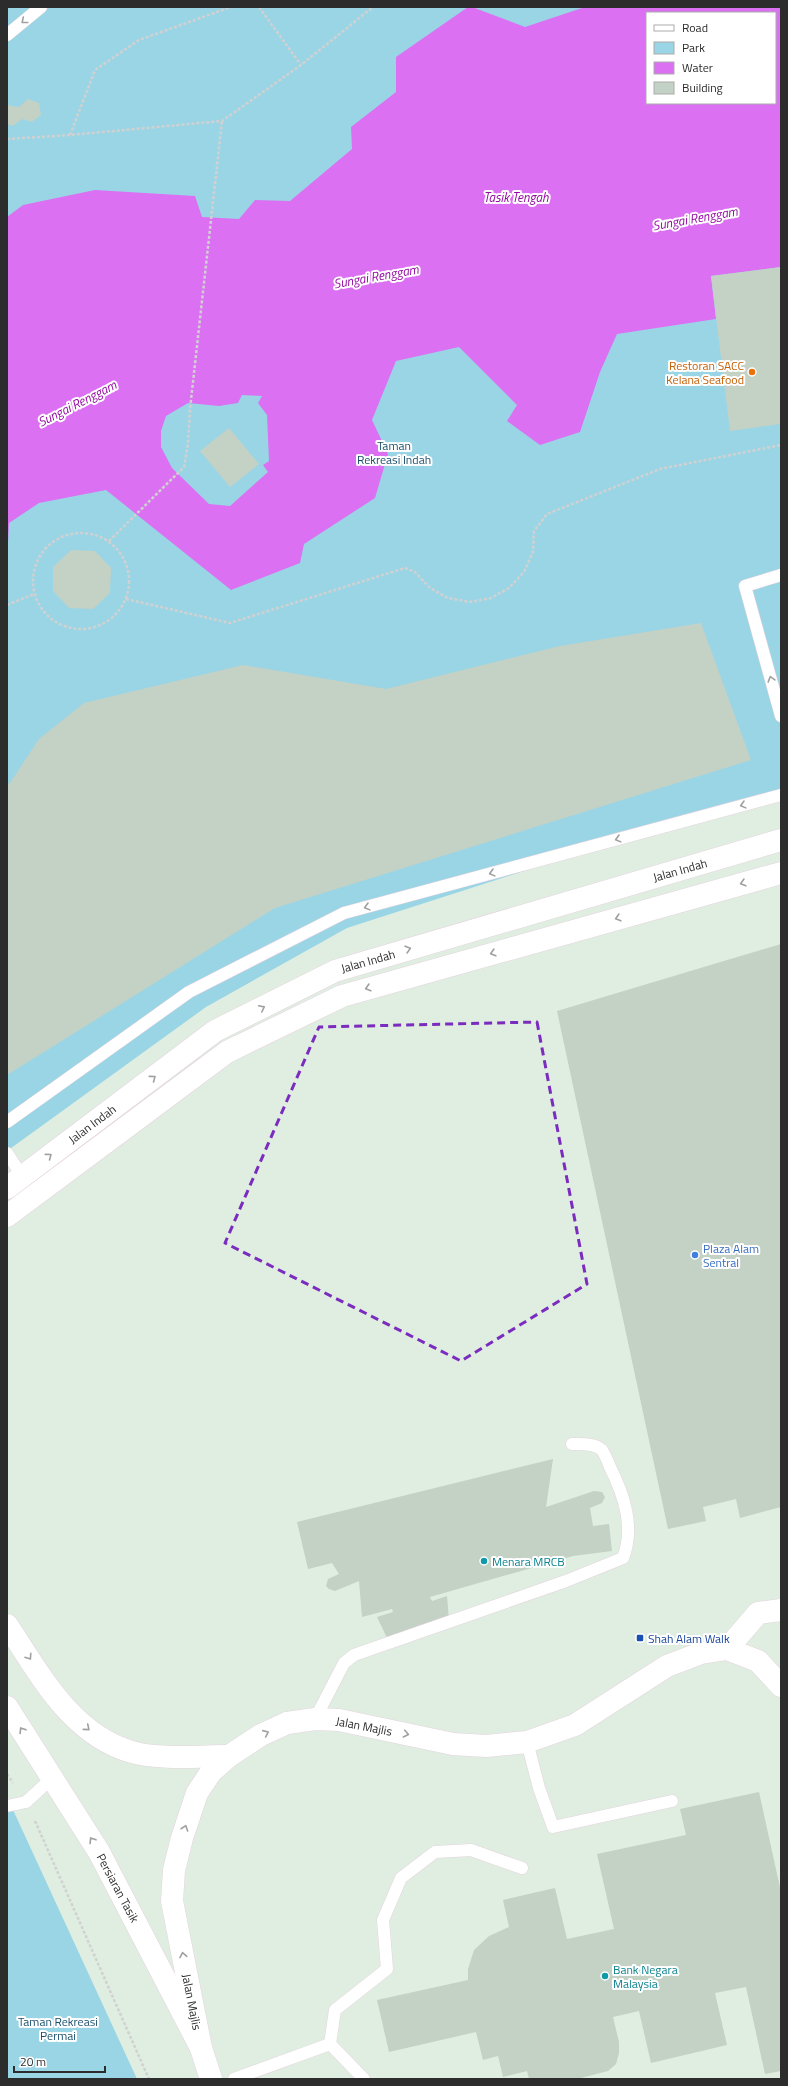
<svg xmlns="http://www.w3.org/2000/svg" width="788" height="2086" font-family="'Titillium Web',sans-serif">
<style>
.green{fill:#9ad5e6;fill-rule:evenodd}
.water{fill:#db70f2;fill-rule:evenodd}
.building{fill:#c4d1c5}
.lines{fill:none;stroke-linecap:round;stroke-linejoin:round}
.service-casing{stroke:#e5d4df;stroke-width:13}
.minor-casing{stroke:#e5d4df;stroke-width:23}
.tertiary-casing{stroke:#e5d4df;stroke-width:23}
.secondary-casing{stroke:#e5d4df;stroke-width:23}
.path{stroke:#d1d1d1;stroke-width:2.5;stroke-dasharray:3 2;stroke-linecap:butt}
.service{stroke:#fff;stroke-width:12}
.minor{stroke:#fff;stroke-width:22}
.tertiary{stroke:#fff;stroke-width:22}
.secondary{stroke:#fff;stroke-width:22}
.oneway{stroke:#a0a0a0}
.marked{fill:none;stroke:#7b2cbf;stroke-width:3;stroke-dasharray:8 5;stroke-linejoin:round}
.food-dot{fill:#e8710a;stroke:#fff;stroke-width:1.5}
.shop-dot{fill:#3f7fe0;stroke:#fff;stroke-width:1.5}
.culture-dot{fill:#0f9aa8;stroke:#fff;stroke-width:1.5}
.transit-dot{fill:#1a4fb4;stroke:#fff;stroke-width:1.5}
.labels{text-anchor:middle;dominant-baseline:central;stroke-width:4;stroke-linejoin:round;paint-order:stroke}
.food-label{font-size:12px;fill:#c56008;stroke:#fff;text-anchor:end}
.park-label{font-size:12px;fill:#194f6d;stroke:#fff}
.street-label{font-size:12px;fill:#2c2c2c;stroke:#fff}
.shop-label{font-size:12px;fill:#366cbe;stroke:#fff;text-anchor:start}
.culture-label{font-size:12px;fill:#0d838f;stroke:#fff;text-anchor:start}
.transit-label{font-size:12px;fill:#164399;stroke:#fff;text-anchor:start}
.water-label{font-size:13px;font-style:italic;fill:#940aa3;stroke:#fff}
</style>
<rect width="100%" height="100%" fill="#dfeee1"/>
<g class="green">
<path d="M7,7H781V801L546,864L347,928L206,1007L7,1151ZM647,13H775V103H647Z"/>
<polygon points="7,1802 14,1812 137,2079 7,2079"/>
</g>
<path class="water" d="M468,7H472L525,27L585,7H781V267L711,276L716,319L617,334L600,372L580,432L540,445L507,421L517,405L459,347L396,361L372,420L388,454L375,498L304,544L300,563L231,590L106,490L39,503L9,523L7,563V217L23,205L95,190L195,196L202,217L239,219L255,200L290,201L352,149L351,127L396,92V57ZM647,13H775V103H647ZM242,395L262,396L258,403L267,415L269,461L263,465L268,472L230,506L209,504L172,468L161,447V431L166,416L188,403L219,406L238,403Z"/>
<g class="building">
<polygon points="28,99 39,103 41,115 32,122 22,119 13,126 7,124 7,105 19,107"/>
<polygon points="781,267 781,424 730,431 711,276"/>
<polygon points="229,428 259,464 230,487 200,451"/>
<polygon points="71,550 95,551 111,568 110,593 93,609 69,608 53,591 53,567"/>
<polygon points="701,623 751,760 275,908 7,1075 7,784 10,783 39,739 84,703 243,665 386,689 560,646"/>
<polygon points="781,944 781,1507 740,1518 736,1499 703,1507 706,1521 668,1529 557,1011"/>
<polygon points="553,1459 546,1507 594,1491 602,1492 605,1497 602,1503 590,1508 593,1526 609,1524 612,1551 573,1556 430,1597 432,1601 447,1596 449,1621 388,1640 377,1617 393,1612 392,1609 362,1617 359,1581 335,1591 329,1589 326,1586 328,1579 339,1574 332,1563 308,1569 297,1522"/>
<polygon points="759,1792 781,1892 781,2071 765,2074 746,1987 715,1993 727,2045 651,2063 639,2011 613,2017 619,2042 619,2053 616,2064 608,2071 577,2079 529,2079 527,2071 503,2077 498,2056 483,2060 476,2032 389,2052 377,2000 468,1980 468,1969 474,1950 489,1936 509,1927 503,1900 555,1888 567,1939 614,1929 597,1854 686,1835 680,1809"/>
</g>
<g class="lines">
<g class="service-casing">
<g id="service">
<polyline points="7,35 41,7"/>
<polyline points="781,575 745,586 781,716"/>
<polyline points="7,1122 189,992 344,913 781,795"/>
<polyline points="7,1153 22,1176"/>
<path d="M315,1719L344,1663L354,1655L566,1581L623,1558C635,1527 624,1495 610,1467C608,1462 605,1454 602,1450C595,1443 581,1444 572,1444"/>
<polyline points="527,1742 539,1788 553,1827 672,1801"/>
<polyline points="7,1806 26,1802 52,1778"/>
<polyline points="330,2044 335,2010 387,1969 383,1920 401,1878 435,1852 471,1850 522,1868"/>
<polyline points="330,2044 364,2079"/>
<polyline points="234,2079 330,2044"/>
</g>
</g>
<g class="minor-casing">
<g id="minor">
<polyline points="7,1188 215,1031 335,971 781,840"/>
<polyline points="7,1216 227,1052 342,996 781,873"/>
</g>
</g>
<g class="tertiary-casing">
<polyline id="tertiary" points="727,1649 758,1613 781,1610"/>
</g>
<g class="secondary-casing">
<g id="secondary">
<path d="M7,1625C40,1674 71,1735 132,1752C159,1760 201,1756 229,1756"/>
<polyline points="7,1707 99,1852 201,2048 211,2079"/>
<polyline points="201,2048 172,1901 174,1870 182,1838 197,1793 211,1772 229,1756 261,1735 287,1723 315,1719 339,1720 453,1744 486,1746 527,1742 575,1725 667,1666 701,1653 727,1649 758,1661 781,1686"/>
</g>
</g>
<g class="path">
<polyline points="259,7 301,65"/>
<polyline points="70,135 95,70 139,40 231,7"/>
<polyline points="7,139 70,135 222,121 301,65 373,7"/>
<circle cx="81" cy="581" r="48"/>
<polyline points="109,541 184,467 188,444 190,409 222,121"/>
<polyline points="126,599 230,623 405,568 415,572 430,588 448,598 470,602 491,598 509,588 524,572 533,552 534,531 547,514 660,469 781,445"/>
<polyline points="7,605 34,594"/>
<polyline points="7,1774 13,1783"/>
<polyline points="35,1821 149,2079"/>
</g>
<use href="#service" class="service"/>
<use href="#minor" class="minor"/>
<use href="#tertiary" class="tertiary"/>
<use href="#secondary" class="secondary"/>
</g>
<defs><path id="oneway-chevron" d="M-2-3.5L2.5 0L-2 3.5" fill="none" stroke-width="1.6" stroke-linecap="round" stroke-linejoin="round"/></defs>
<g class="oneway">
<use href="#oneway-chevron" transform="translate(24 21) rotate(141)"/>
<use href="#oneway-chevron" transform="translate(771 679) rotate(-106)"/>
<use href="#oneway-chevron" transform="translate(743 805) rotate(165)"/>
<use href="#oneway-chevron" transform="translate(618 839) rotate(165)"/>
<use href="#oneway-chevron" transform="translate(492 873) rotate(165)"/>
<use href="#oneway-chevron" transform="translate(743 883) rotate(164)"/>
<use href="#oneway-chevron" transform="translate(367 907) rotate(165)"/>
<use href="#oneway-chevron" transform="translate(618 918) rotate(164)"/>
<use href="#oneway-chevron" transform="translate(408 949) rotate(-16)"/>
<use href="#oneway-chevron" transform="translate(493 953) rotate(164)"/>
<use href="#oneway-chevron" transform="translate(368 988) rotate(164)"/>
<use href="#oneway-chevron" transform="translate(262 1008) rotate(-27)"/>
<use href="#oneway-chevron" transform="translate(153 1078) rotate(-37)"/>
<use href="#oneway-chevron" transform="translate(49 1156) rotate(-37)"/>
<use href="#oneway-chevron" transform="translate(29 1657) rotate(56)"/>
<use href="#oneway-chevron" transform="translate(87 1728) rotate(40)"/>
<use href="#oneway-chevron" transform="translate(22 1730) rotate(-122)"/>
<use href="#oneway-chevron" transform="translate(266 1733) rotate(-24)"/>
<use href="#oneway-chevron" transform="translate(406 1734) rotate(12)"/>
<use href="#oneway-chevron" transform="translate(185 1828) rotate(-71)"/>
<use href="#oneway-chevron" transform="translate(92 1840) rotate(-122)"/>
<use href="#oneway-chevron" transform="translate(183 1955) rotate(-101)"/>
</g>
<path class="marked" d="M537,1022L587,1284L461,1361L225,1243L319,1027Z"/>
<circle class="food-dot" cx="752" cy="372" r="4"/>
<circle class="shop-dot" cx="695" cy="1255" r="4"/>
<g class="culture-dot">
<circle cx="484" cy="1561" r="4"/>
<circle cx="605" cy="1976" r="4"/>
</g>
<rect class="transit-dot" x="636" y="1634" width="8" height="8" rx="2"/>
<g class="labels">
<g class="food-label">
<text x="744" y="365">Restoran SACC<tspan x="744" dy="14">Kelana Seafood</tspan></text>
</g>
<g class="park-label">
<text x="394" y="445">Taman<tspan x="394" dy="14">Rekreasi Indah</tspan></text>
<text x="58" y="2021">Taman Rekreasi<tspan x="58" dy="14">Permai</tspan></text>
</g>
<g class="street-label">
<text transform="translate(680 870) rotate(-16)">Jalan Indah</text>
<text transform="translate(368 961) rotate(-16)">Jalan Indah</text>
<text transform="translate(92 1124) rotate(-37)">Jalan Indah</text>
<text transform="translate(364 1726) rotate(11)">Jalan Majlis</text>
<text transform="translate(118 1888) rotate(62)">Persiaran Tasik</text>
<text transform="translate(192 2002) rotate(79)">Jalan Majlis</text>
</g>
<g class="shop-label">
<text x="703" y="1248">Plaza Alam<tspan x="703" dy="14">Sentral</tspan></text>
</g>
<g class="culture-label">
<text x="492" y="1561">Menara MRCB</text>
<text x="613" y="1969">Bank Negara<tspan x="613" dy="14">Malaysia</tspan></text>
</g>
<g class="transit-label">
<text x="648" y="1638">Shah Alam Walk</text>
</g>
<g class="water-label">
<text x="516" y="197">Tasik Tengah</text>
<text transform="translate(695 218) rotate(-10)">Sungai Renggam</text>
<text transform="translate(376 276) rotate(-10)">Sungai Renggam</text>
<text transform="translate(77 403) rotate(-27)">Sungai Renggam</text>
</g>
</g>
<rect width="788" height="2086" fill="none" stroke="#2c2c2c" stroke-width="16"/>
<rect x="646" y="12" width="130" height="92" fill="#ffffff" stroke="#ababab"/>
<rect x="654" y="25" width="20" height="6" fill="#ffffff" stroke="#ababab"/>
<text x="682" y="32" font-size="12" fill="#2c2c2c">Road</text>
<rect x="654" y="42" width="20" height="12" fill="#9ad5e6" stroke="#ababab"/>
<text x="682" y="52" font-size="12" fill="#2c2c2c">Park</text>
<rect x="654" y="62" width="20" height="12" fill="#db70f2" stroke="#ababab"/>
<text x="682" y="72" font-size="12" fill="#2c2c2c">Water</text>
<rect x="654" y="82" width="20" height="12" fill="#c4d1c5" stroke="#ababab"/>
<text x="682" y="92" font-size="12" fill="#2c2c2c">Building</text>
<path d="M14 2066v6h91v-6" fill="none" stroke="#2c2c2c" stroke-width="2"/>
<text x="20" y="2066" font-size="12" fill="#2c2c2c" stroke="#ffffff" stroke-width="3" paint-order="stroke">20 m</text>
</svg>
